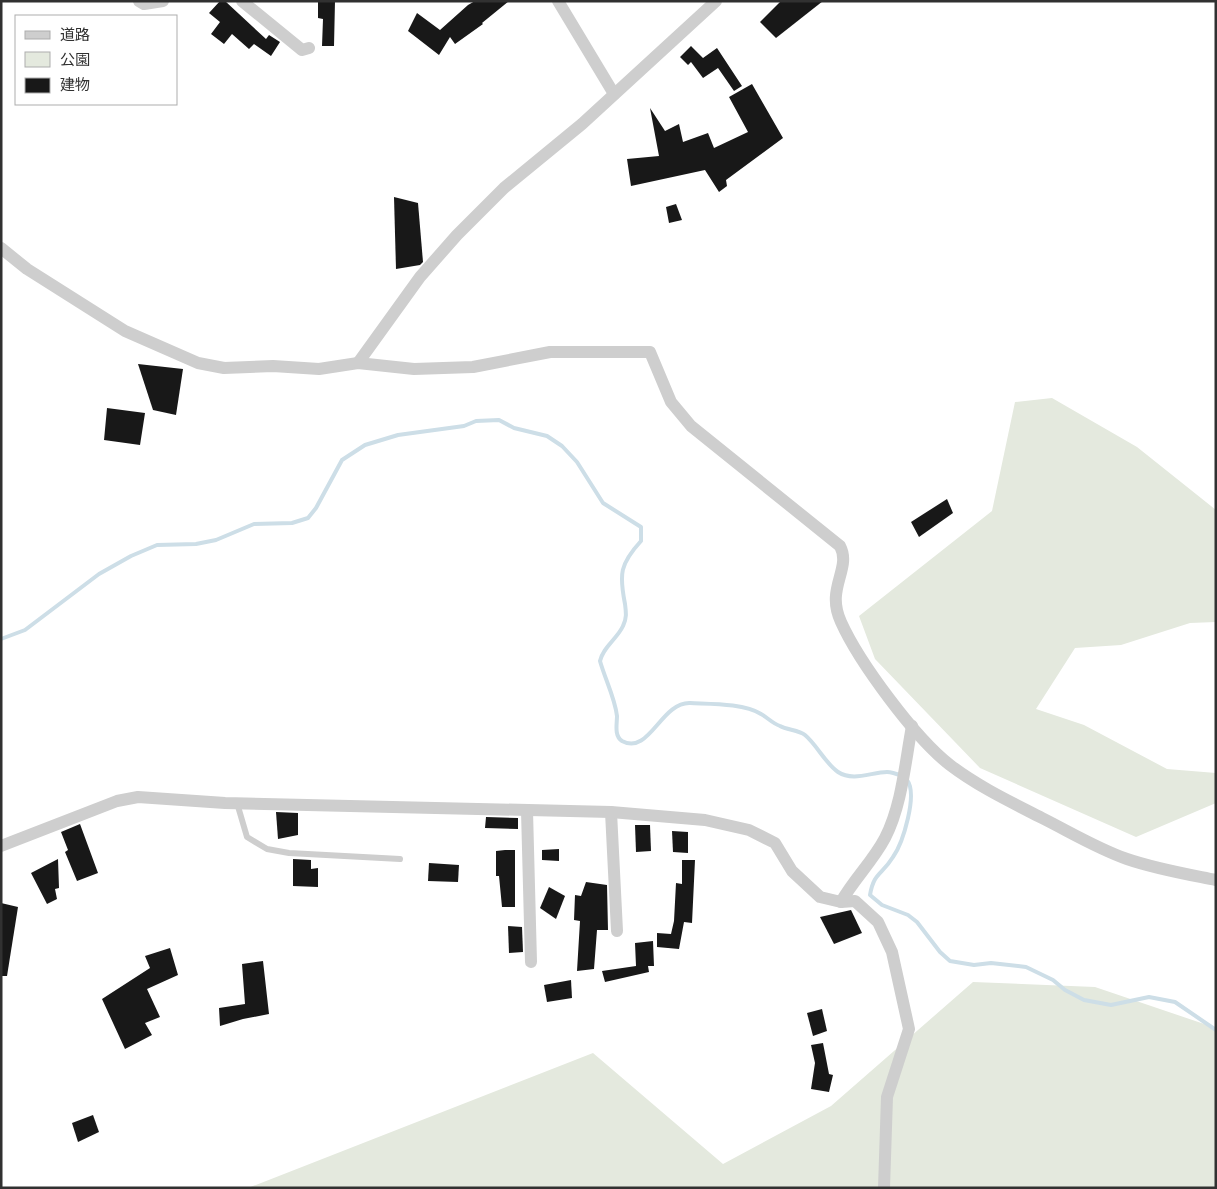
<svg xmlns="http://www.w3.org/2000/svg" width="1217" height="1189" font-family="'PT Sans','Noto Sans JP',sans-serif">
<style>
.green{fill:#e4e9de}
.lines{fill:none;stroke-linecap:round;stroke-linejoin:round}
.stream{stroke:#cddee7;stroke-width:4}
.building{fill:#181818}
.service{stroke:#cecece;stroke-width:6}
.minor{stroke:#cecece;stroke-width:12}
</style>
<rect width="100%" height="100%" fill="#fff"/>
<g class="green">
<polygon points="1052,398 1137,447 1216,510 1216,622 1190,623 1121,645 1075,648 1036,709 1084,725 1167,769 1216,773 1216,803 1136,837 980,768 875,659 859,616 992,511 1015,402"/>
<polygon points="973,982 1095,987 1216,1028 1216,1188 248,1188 593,1053 723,1164 831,1106"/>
</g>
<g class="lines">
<g class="stream">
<path d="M1,639L25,630L99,574L131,556L157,545L196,544L216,540L254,524L292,523L308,518L316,508L342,460L365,445L398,435L464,426L476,421L499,420L514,428L547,436L562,446L577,462L603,503L641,527V541C620,564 619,574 625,604C626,612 627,618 623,626C617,639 603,647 600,661C605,679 615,698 617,716C617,724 614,736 622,741C649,756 661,702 690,703C709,704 744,703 761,714C768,718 772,723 780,726C787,730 799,730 805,735C817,745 825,763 838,772C853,782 872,772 887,772C892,772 897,774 902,776"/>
<path d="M907,780C918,794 903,843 893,857C882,875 874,872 870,895L882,905L908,915L917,922L940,952L950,961L974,965L991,963L1026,967L1053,980L1065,990L1084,1000L1111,1005L1149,997L1175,1002L1216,1030"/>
</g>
</g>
<g class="building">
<polygon points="220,1 225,1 266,39 269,35 280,42 271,56 254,44 249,49 232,34 224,44 211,34 220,22 209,13"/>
<polygon points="318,1 335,1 334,46 322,46 323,19 318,18"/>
<polygon points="475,1 509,1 482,23 483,24 455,44 450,37 439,55 408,31 417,13 440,30 468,5"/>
<polygon points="781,1 823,1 776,38 760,22"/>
<polygon points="691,46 703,58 717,48 742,86 734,91 718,68 703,78 691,62 688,65 680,57"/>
<polygon points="752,84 783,138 726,180 727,186 719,192 705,170 631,186 627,159 659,156 650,108 665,131 679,124 683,142 708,133 714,148 748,132 729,97"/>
<polygon points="394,197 418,203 423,262 420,265 396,269"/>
<polygon points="676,204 682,220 669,223 666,207"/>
<polygon points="138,364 183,369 176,415 153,410"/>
<polygon points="107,408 145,413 140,445 104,440"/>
<polygon points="947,499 953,513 919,537 911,522"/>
<polygon points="276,812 298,813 298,835 278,839"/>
<polygon points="486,817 518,818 518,829 485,828"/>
<polygon points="80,824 98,873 77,881 65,852 68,850 61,832"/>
<polygon points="635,825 650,825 651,851 636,852"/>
<polygon points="672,831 688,832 688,853 673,852"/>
<polygon points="559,849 559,861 542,860 542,850"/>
<polygon points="505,850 515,850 515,907 502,907 499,876 496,876 496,851"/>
<polygon points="58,859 59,888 55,889 57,899 47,904 31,873"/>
<polygon points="293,859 311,860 311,869 318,868 318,887 293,886"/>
<polygon points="682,860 695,860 692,923 684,922 679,949 657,947 657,933 671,934 674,921 676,883 682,884"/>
<polygon points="429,863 459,865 458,882 428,881"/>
<polygon points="586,882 607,885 608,930 597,930 594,969 577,971 580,921 574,920 575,895 581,896"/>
<polygon points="549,887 565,896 556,919 540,908"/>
<polygon points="1,903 18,907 7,976 1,976"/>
<polygon points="851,910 862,933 834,944 820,917"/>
<polygon points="508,926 522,927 523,952 509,953"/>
<polygon points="653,941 654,966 648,966 649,972 605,982 602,971 636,966 635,943"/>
<polygon points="170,948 178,975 147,989 160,1017 145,1023 152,1035 125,1049 102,999 150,968 145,956"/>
<polygon points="263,961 269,1014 243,1019 220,1026 219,1008 245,1004 242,964"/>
<polygon points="571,980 572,998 547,1002 544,985"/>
<polygon points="822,1009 827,1031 813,1036 807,1013"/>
<polygon points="823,1043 829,1074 833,1075 829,1092 811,1089 815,1063 811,1045"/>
<polygon points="93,1115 99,1132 78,1142 72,1123"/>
</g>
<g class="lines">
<polyline class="service" points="237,803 247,837 267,849 289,853 400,859"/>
<g class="minor">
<polyline points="139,1 144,4 163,1"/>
<polyline points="242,1 302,50 309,48"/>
<polyline points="558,1 614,94"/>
<path d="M1,248L27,269L125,331L198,363L224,368L273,366L319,369L358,363L414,369L473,367L550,352H650L671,402L691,426L840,546C852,569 825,588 841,622C859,662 915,738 950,765C979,787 1011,802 1042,818C1070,832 1098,849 1127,859C1156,869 1186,874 1216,880"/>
<polyline points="358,363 420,277 457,235 504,188 582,124 716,1"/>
<polyline points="527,811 531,962"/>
<polyline points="611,812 617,931"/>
<polyline points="1,846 117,801 138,797 225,803 611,812 705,820 749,830 775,843 792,871 820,897 841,902 855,901 878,922 892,952 909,1029 887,1097 884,1188"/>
<path d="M841,902C854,879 873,861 885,838C902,805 905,763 912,726"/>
</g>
</g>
<rect width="1217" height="1189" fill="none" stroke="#313131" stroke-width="5"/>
<rect x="15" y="15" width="162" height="90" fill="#ffffff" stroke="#adadad"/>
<rect x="25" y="31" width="25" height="8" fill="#cecece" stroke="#adadad"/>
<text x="60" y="40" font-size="15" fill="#313131">道路</text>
<rect x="25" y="52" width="25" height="15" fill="#e4e9de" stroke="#adadad"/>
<text x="60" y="65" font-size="15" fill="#313131">公園</text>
<rect x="25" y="78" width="25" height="15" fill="#181818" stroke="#adadad"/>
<text x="60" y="90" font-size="15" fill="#313131">建物</text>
</svg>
